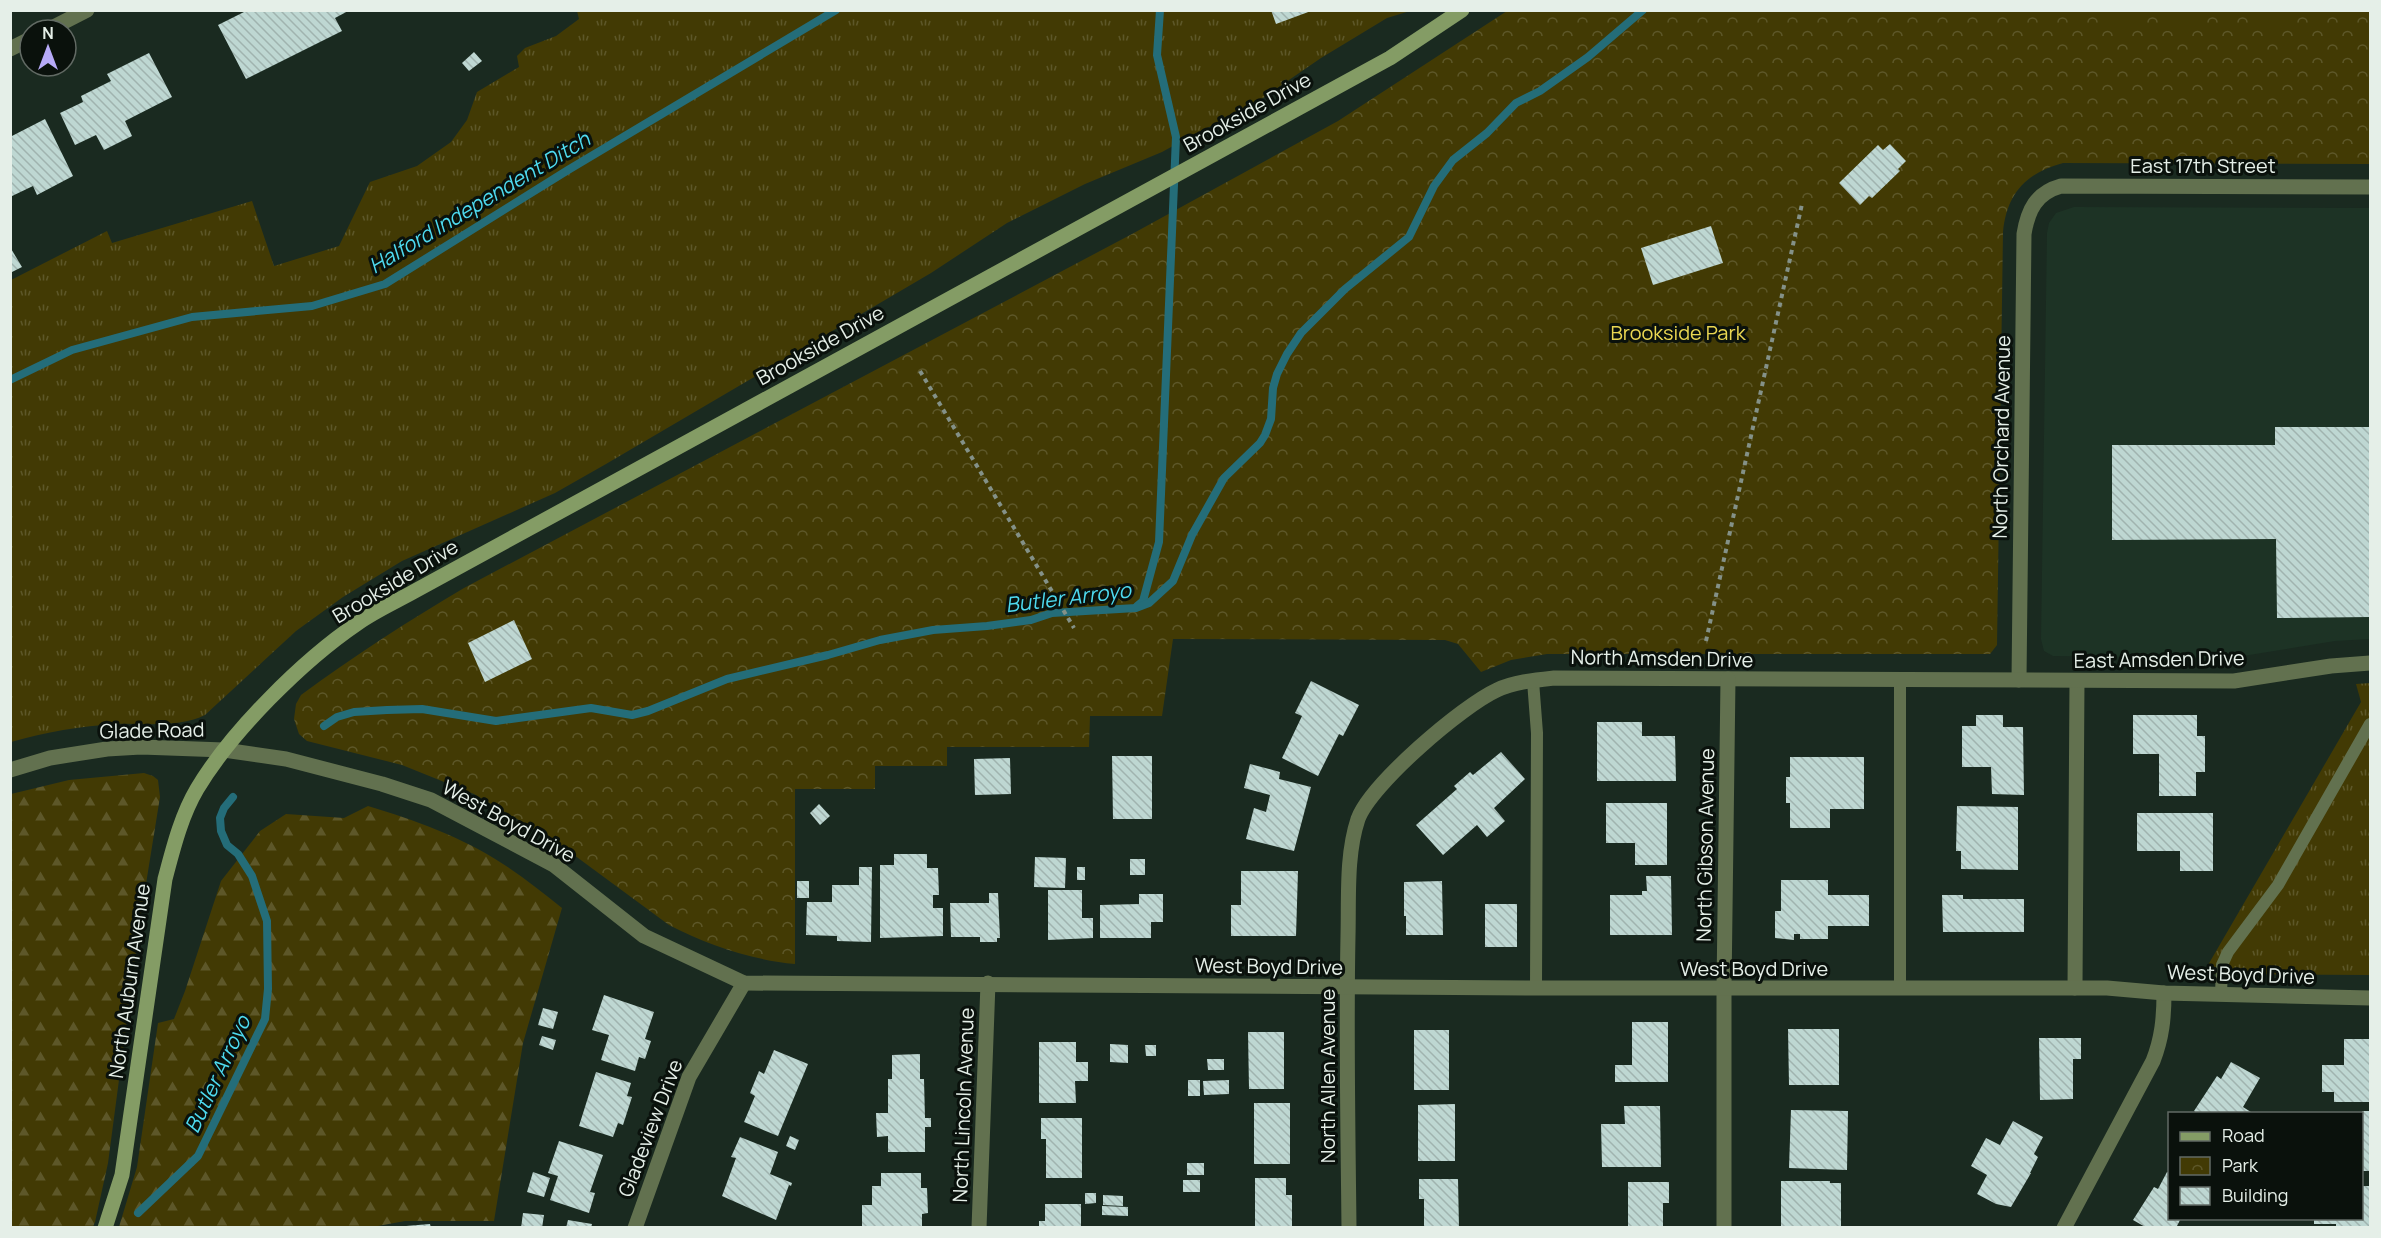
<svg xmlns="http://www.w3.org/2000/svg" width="2381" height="1238" font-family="Manrope,sans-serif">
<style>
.built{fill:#1d3325}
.grass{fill:url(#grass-tufts)}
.forest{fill:url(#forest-firs)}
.park{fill:url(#park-crowns)}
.pitch{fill:#423a04}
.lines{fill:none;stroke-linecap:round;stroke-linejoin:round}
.stream{stroke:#246d79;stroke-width:8}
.building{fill:url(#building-back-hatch)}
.path{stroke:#849188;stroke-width:4;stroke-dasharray:4.5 4.5;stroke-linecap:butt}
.service{stroke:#62714f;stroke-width:12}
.minor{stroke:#62714f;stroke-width:15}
.tertiary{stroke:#62714f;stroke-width:15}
.secondary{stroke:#849c65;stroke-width:15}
.labels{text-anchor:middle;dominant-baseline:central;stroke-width:6;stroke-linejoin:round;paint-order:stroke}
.street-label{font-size:20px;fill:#e5efe8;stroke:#0a110c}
.park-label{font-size:20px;fill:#ead752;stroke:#0a110c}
.water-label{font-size:21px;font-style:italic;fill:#4edaef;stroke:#0a110c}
</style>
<defs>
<pattern id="grass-tufts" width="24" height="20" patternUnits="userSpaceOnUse" patternTransform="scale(1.5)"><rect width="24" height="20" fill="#423a04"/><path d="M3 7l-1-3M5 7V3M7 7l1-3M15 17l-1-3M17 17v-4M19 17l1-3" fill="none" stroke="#5d5729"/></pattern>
<pattern id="forest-firs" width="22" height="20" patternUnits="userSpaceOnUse" patternTransform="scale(1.5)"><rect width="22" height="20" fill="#423a04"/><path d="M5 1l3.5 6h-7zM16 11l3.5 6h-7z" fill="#5d5729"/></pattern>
<pattern id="park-crowns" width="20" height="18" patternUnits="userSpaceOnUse" patternTransform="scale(1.5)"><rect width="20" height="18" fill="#423a04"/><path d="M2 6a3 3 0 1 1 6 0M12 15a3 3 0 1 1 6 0" fill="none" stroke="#5d5729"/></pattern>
<pattern id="building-back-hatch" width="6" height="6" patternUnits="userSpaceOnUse" patternTransform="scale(1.5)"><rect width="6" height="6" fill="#bed7d2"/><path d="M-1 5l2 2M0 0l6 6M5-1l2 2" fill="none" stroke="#a0b3af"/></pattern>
</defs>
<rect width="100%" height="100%" fill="#1a2a20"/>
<polygon class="built" points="2074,207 2370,208 2370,639 2335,641 2243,656 2211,658 2053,656 2044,651 2041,639 2047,233 2049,223 2056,213"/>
<g class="grass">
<path d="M577,11H1410L1387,18L1321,58L1238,115L1202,130L1162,152L1085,184L1007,223L931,273L606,464L555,493L402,561L343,597L296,631L205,715C179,728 145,723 117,724C80,726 46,732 11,742V280L107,231L112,243L252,201L274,266L339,246L370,182L417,166L451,142L467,120L477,92L519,67L517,56L525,48L556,36L579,19Z"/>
<polygon points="2370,683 2370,975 2208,974 2208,965 2361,702 2356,684"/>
</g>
<g class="forest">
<polygon points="144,773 153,776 158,780 160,797 140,921 108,1163 95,1222 93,1227 11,1227 11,794 69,780"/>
<path d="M368,806C415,820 462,837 503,864C524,877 543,893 562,908L523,1043L494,1221H405L367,1228L119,1227L137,1167L158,1023L174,1019L185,991L221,881L260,831L286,814L344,818Z"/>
</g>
<path class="park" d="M1507,11H2370V164L2063,163C2026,173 2007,193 2003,232L1997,645L1990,654H1547L1511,660L1481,672L1458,644L1445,640L1173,639L1162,716H1090L1089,747H947V766H875V789H795V964C752,960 707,945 669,925L555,841L474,794L402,765L307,741L299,734L294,719L296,704L301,695C354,656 408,621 464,588L1132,234L1338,121Z"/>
<g class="pitch">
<rect x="2117" y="11" width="25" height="19"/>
<rect x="2167" y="11" width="25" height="20"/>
<rect x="2261" y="11" width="25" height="20"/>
</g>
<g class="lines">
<g class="stream">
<polyline points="10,380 72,350 192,317 312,306 385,284 568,170 836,10"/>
<polyline points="1137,606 1143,601 1159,542 1176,137 1157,55 1160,10"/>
<polyline points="324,726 337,717 354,712 387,710 422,709 496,721 591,708 632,715 648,711 727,679 828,655 880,640 933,630 987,626 1031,620 1052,613 1136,608 1149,603 1173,581 1192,535 1224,478 1260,443 1265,435 1271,419 1273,388 1277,374 1287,354 1301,333 1345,289 1409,237 1434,186 1453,160 1487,133 1516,103 1540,91 1588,57 1643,10"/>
<polyline points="138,1213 198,1156 265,1019 268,989 267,921 252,876 238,854 227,845 221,831 220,818 224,808 233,797"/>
</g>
</g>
<g class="building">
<polygon points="248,10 350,10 335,18 342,31 246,79 218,25"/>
<polygon points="1271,10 1311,10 1311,11 1276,24"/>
<polygon points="474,52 482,61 469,71 462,63"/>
<polygon points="149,53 172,97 125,121 132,136 104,150 96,135 75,145 60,113 83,102 81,96 111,81 107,74"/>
<polygon points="45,119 73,176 37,195 33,186 10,197 10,137"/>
<polygon points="1890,144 1906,161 1898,169 1900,171 1872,198 1869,196 1860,205 1839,183 1878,145 1883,150"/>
<polygon points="1711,226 1723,263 1653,285 1641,248"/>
<polygon points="10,247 22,267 10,273"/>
<polygon points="2275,427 2370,427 2370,617 2277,618 2276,539 2112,540 2112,445 2275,445"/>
<polygon points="514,620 532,659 485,682 468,643"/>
<polygon points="1311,681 1359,705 1343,736 1339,734 1318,776 1282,758 1302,716 1295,713"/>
<polygon points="1976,715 2003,715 2003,727 2023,727 2024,795 1992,794 1991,767 1962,767 1962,726 1976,726"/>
<polygon points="2133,715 2197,715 2197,736 2205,736 2205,772 2196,772 2196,796 2159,796 2159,754 2133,754"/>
<polygon points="1597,722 1642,722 1642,736 1675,736 1676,781 1597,781"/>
<polygon points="1501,752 1525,779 1494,808 1505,821 1487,837 1477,825 1443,855 1416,825 1457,789 1454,786 1470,772 1473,775"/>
<polygon points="1112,756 1152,756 1152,819 1113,819"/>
<polygon points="1790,757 1864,757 1864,809 1830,809 1830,828 1790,828 1790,803 1786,803 1786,777 1790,777"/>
<polygon points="1010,758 1011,794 975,795 974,759"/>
<polygon points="1250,764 1280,772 1279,779 1311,787 1294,851 1246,839 1254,808 1266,812 1270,795 1244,788"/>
<polygon points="1606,803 1667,803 1667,865 1635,865 1635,843 1606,843"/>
<polygon points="819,804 830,816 820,825 810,813"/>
<polygon points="1957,806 2018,807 2018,870 1961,869 1961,851 1956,851"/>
<polygon points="2137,813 2213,813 2213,871 2180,871 2180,851 2137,851"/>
<polygon points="894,854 927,854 927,868 938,868 939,895 933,895 933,908 943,908 943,936 880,938 880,865 894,865"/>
<polygon points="1035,857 1066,858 1065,888 1034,887"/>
<rect x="1130" y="859" width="15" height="16"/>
<polygon points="859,867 872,867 871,942 837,941 837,936 806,935 807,902 832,902 832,885 859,885"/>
<rect x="1077" y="867" width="8" height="13"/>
<polygon points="1241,871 1298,871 1296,936 1231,936 1231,905 1241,905"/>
<polygon points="1646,876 1671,876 1672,935 1610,935 1610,895 1642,895 1642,891 1647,891"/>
<polygon points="1781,880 1828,880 1828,895 1869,895 1869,926 1828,926 1828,939 1800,939 1800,934 1794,934 1794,940 1775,938 1775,911 1781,911"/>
<rect x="797" y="881" width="12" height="17"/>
<polygon points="1442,881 1443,935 1406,935 1406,916 1404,916 1404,882"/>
<polygon points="1048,890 1082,890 1082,918 1093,918 1093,938 1048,940"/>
<polygon points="989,893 998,893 1000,938 997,938 997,942 980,942 980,937 951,937 950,903 989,903"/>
<polygon points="1139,894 1163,894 1163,922 1151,922 1151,938 1100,938 1100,905 1139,904"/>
<polygon points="1942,895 1963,895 1963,899 2024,899 2024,932 1943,932"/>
<rect x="1485" y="904" width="32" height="43"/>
<polygon points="604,995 654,1012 645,1039 651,1041 645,1059 639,1057 635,1071 601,1060 609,1035 592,1030"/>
<polygon points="543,1008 558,1012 553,1029 538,1025"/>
<polygon points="1632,1022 1668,1022 1668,1082 1615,1082 1615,1065 1632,1065"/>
<polygon points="1788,1029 1839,1029 1839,1085 1789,1085"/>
<rect x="1414" y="1030" width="35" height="60"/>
<polygon points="1248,1032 1284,1032 1284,1089 1249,1089"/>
<polygon points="542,1036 556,1040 553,1050 539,1045"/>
<polygon points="2039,1038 2081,1038 2081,1059 2073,1059 2073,1099 2040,1100"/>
<polygon points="2344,1039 2370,1039 2370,1102 2334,1102 2334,1092 2322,1092 2322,1065 2344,1065"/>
<polygon points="1039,1042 1076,1042 1076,1062 1088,1062 1088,1081 1075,1081 1076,1103 1039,1103"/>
<polygon points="1110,1044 1128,1045 1128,1063 1110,1062"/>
<polygon points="1145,1045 1156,1045 1156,1056 1146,1056"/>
<polygon points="774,1050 808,1064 778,1136 744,1122 755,1096 750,1093 759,1071 764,1074"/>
<polygon points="920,1054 920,1079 924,1079 925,1118 931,1118 931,1127 925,1127 925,1152 888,1152 888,1136 877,1137 876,1113 888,1113 888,1079 892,1079 892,1055"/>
<polygon points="1207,1059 1224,1059 1224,1070 1208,1070"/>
<polygon points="2231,1062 2260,1078 2243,1107 2254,1114 2198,1114 2194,1111 2217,1076 2221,1079"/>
<polygon points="596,1072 631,1083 627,1096 632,1097 623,1125 618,1123 613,1137 579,1126"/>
<rect x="1188" y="1080" width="12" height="16"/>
<polygon points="1229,1080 1229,1094 1204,1095 1203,1081"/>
<rect x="1254" y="1103" width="36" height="61"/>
<polygon points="1455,1104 1455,1161 1418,1161 1418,1105"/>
<polygon points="1624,1106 1660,1106 1661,1167 1602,1167 1601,1124 1625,1124"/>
<polygon points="1791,1110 1848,1111 1847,1170 1789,1168"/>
<rect x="2362" y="1111" width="8" height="60"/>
<polygon points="1041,1118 1082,1118 1082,1178 1046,1178 1046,1139 1041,1139"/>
<polygon points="2013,1121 2043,1137 2034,1154 2038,1157 2030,1173 2031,1173 2011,1207 1996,1204 1977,1194 1987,1175 1971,1166 1986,1138 2000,1145"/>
<polygon points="790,1136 799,1140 795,1150 786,1146"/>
<polygon points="740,1137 778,1152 770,1174 792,1183 791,1186 789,1185 776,1220 722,1196 736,1158 731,1157"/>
<polygon points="559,1141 603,1155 590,1192 595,1193 589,1213 550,1200 558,1176 548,1173"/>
<rect x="1187" y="1163" width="17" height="12"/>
<polygon points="533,1172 550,1178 544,1197 527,1192"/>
<polygon points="2167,1172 2170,1173 2170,1218 2181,1218 2176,1228 2147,1228 2133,1220 2154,1187 2158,1189"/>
<polygon points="881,1173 921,1173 921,1188 927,1188 928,1213 922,1214 922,1228 862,1228 862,1205 872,1205 872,1186 881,1186"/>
<polygon points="1255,1178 1286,1178 1286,1195 1292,1195 1292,1228 1255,1228"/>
<polygon points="1419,1179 1458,1179 1459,1228 1424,1228 1424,1199 1419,1199"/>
<rect x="1183" y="1180" width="17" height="12"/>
<polygon points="1781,1181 1830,1181 1830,1183 1841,1183 1841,1228 1781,1228"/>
<polygon points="1628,1182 1669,1182 1669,1203 1663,1203 1663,1228 1628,1228"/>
<polygon points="2362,1186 2370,1186 2370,1228 2336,1228 2336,1224 2314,1224 2314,1218 2362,1218"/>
<polygon points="1085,1193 1096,1193 1096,1203 1085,1204"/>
<polygon points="1103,1195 1123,1196 1123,1206 1103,1205"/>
<polygon points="1045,1204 1081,1204 1081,1228 1039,1228 1039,1221 1045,1221"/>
<polygon points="1102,1206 1128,1207 1128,1216 1102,1215"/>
<polygon points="523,1213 544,1215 542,1228 521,1228"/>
<polygon points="568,1220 592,1224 591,1228 566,1228"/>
<polygon points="430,1224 431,1228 406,1228 406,1226"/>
</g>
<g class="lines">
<g class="path">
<polyline points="920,371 1074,628"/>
<polyline points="1706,641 1802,204"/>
</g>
<g class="service">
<polyline points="1900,680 1900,988"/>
<polyline points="1533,681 1537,733 1536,988"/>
<polyline points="2221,995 2222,965 2228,952 2278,885 2370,724"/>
</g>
<g class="minor">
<polyline points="48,30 87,10"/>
<polyline points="10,49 30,39"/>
<path d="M2019,680L2024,234C2028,210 2036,193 2061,186L2370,187"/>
<polyline points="2075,988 2077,681"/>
<polyline points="635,1228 689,1077 744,983"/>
<polyline points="979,1228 988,983"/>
<path d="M1349,1228C1348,1130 1346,1033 1348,936C1349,898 1346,855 1358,819C1371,784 1462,706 1497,690C1514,682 1535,680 1554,678L2234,681L2331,666L2370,663"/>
<polyline points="1724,1228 1724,989 1728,679"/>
<path d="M2064,1228L2153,1061C2162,1038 2164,1018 2164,993"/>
</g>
<polyline class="tertiary" points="10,770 50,758 107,749 141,747 224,750 286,759 382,784 431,800 554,865 644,936 744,983 1536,988 2107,988 2164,993 2370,998"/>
<path class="secondary" d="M105,1228L122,1175L165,879C173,849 181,816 197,789C231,732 302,661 358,623C375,611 395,602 413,592L1390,58L1462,10"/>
</g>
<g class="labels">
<g class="street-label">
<text transform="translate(1247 112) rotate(-29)">Brookside Drive</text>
<text x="2203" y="165">East 17th Street</text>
<text transform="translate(820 345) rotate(-29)">Brookside Drive</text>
<text transform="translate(2001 437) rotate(-89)">North Orchard Avenue</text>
<text transform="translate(395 581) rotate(-31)">Brookside Drive</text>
<text transform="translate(1662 658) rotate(1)">North Amsden Drive</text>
<text transform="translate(2159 659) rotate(-1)">East Amsden Drive</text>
<text transform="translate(152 730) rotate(-1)">Glade Road</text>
<text transform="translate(509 821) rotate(29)">West Boyd Drive</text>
<text transform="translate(1705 845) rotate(-89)">North Gibson Avenue</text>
<text transform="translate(1269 966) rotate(1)">West Boyd Drive</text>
<text x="1754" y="968">West Boyd Drive</text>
<text transform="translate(2241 974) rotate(2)">West Boyd Drive</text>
<text transform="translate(129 981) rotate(-82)">North Auburn Avenue</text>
<text transform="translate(1327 1076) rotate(-90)">North Allen Avenue</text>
<text transform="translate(963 1105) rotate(-88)">North Lincoln Avenue</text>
<text transform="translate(650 1128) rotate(-69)">Gladeview Drive</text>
</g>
<g class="park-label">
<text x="1678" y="332">Brookside Park</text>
</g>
<g class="water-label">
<text transform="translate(479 202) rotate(-31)">Halford Independent Ditch</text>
<text transform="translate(1068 597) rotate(-7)">Butler Arroyo</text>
<text transform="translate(217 1074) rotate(-65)">Butler Arroyo</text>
</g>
</g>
<rect width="2381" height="1238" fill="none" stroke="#e5efe8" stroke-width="24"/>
<rect x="2168" y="1112" width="195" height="108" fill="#0a110c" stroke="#626a64" stroke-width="1.5"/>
<rect x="2180" y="1132" width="30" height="9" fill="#849c65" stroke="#626a64" stroke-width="1.5"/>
<text x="2222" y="1142" font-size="18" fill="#e5efe8">Road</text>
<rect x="2180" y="1157" width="30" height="18" fill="url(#park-crowns)" stroke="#626a64" stroke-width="1.5"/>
<text x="2222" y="1172" font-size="18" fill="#e5efe8">Park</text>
<rect x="2180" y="1187" width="30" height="18" fill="url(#building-back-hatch)" stroke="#626a64" stroke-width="1.5"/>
<text x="2222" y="1202" font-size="18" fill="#e5efe8">Building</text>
<g transform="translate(48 48)"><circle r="28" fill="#0a110c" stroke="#626a64" stroke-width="1.5"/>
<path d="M0-4.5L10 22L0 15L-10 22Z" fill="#b7abf8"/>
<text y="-9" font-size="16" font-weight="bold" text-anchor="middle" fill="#e5efe8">N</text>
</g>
</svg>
